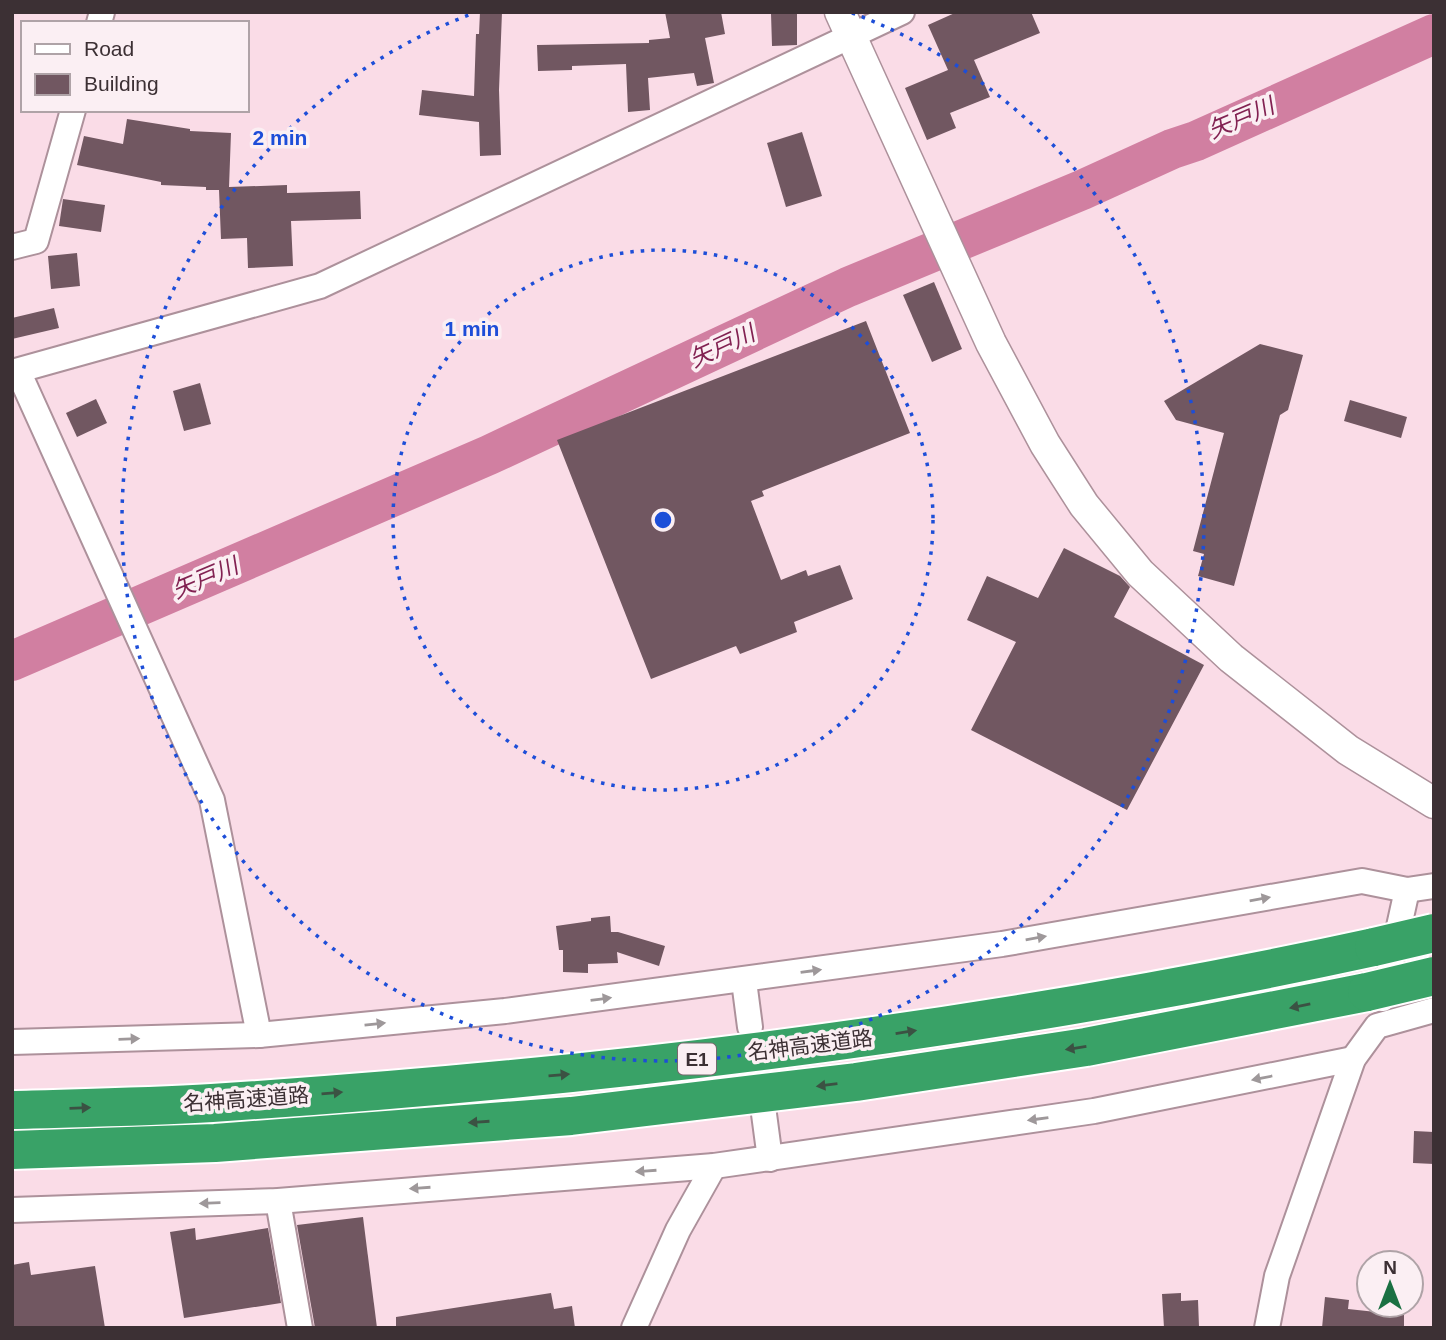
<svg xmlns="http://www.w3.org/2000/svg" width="1446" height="1340" font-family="Helvetica,'Noto Sans JP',sans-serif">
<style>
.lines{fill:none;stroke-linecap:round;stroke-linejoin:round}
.river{stroke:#d17fa1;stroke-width:40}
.building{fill:#715761}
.minor-casing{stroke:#ad919b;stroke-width:28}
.tertiary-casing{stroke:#ad919b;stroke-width:33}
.motorway-casing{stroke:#fff;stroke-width:42}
.minor{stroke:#fff;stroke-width:24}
.tertiary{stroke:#fff;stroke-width:30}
.motorway{stroke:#39a267;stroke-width:38}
.motorway-bridge-casing{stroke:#fff;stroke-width:42;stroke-linecap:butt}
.motorway-bridge{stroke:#39a267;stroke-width:38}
.oneway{fill:#9e989a}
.oneway2{fill:#3b5243}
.ring{fill:none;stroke:#1d4ed8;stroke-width:3.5;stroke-dasharray:3.5 7}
.labels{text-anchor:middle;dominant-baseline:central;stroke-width:7;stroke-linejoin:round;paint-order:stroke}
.shield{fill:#fbeff3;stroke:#75696d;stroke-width:2}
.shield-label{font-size:19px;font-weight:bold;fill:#3c3034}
.street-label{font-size:21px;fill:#3c3034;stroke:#fbeff3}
.water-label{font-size:23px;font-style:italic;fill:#822252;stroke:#fbeff3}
.centre{fill:#1d4ed8;stroke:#fbeff3;stroke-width:3.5}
.ring-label{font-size:21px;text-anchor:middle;font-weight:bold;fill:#1d4ed8;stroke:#fbeff3;stroke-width:7;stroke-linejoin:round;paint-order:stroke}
</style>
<rect width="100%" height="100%" fill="#fadce7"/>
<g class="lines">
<polyline class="river" points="12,661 489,455 848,287 1082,190 1172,149 1196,141 1434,34"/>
</g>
<g class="building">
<polygon points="480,12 502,12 499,90 501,155 480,156 479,122 419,115 422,90 474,96 476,34 479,34"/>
<polygon points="665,12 721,12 725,34 705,38 714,83 697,86 694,73 648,78 650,110 628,112 626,64 572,66 572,70 538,71 537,45 649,43 649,40 670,38"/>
<polygon points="957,12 1031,12 1040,33 974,60 990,97 950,113 956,128 927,140 905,88 948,70 928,25"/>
<polygon points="797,13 797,45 772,46 771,14"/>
<polygon points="127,119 190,129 190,131 231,133 229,187 287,185 287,193 360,191 361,219 291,221 293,266 248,268 247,238 221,239 219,190 206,190 206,187 161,185 161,182 77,165 84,136 123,144"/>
<polygon points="802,132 822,196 786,207 767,143"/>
<polygon points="63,199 105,205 101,232 59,226"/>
<polygon points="77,253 80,286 51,289 48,256"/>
<polygon points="934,282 962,349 932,362 903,295"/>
<polygon points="54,308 59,328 12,339 12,318"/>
<polygon points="866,321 910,433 762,491 764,496 751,501 781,580 806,570 808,576 840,565 853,599 794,622 797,632 740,654 736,646 651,679 557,440"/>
<polygon points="1260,344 1303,355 1288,410 1280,415 1234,586 1198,576 1204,554 1193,551 1224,433 1176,420 1164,401"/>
<polygon points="200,383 211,424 184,431 173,391"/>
<polygon points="96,399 107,423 77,437 66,413"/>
<polygon points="1350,400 1407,417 1401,438 1344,421"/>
<polygon points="1064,548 1120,576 1130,587 1114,617 1204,665 1127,810 971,730 1016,642 967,620 987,576 1038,598"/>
<polygon points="610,916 611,932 618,932 665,946 659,966 617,952 618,963 588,964 588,973 563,972 563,950 559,950 556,926 591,921 591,918"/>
<polygon points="1414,1131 1434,1132 1434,1164 1413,1163"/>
<polygon points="363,1217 377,1328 315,1328 297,1225"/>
<polygon points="195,1228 196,1240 268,1228 281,1303 184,1318 170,1232"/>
<polygon points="29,1262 31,1275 95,1266 105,1328 12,1328 12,1265"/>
<polygon points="551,1293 554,1309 572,1306 575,1328 396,1328 396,1317"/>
<polygon points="1181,1293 1181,1301 1198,1300 1199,1327 1164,1328 1162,1294"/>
<polygon points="1325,1297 1349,1300 1348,1309 1404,1315 1404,1328 1322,1328"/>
</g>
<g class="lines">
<g class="minor-casing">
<g id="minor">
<polyline points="99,23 102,12"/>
<polyline points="12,247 36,241 73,110"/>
<polyline points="18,371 212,800 259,1035"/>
<polyline points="12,372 320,286 902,12"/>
<polyline points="744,981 750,1027"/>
<polyline points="1383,999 1407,890"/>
<polyline points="12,1042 259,1035 505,1011 1002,944 1362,881 1407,890 1434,886"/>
<polyline points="764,1114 770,1159"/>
<polyline points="278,1201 300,1328"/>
<polyline points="12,1210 278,1201 714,1166 1094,1111 1353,1059"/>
<polyline points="634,1328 678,1230 714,1166"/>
<polyline points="1267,1328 1277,1276 1353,1059 1377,1026 1434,1010"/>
</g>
</g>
<g class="tertiary-casing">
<polyline id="tertiary" points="840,12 991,343 1045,444 1084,505 1140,573 1231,658 1348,750 1434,803"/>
</g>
<g class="motorway-casing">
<g id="motorway">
<path d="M12,1110C79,1108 146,1107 212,1103C602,1078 992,1030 1374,947"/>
<polyline points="12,1150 215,1143 571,1116 856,1082 1086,1047 1367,992"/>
</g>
</g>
<use href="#minor" class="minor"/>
<use href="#tertiary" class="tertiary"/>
<use href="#motorway" class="motorway"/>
<g class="motorway-bridge-casing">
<g id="motorway-bridge">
<polyline points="1374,947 1434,933"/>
<polyline points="1367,992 1434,976"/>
</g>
</g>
<use href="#motorway-bridge" class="motorway-bridge"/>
</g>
<defs><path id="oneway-solid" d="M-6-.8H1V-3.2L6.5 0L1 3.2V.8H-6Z" transform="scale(1.75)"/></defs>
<g class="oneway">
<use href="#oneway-solid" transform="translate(1260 899) rotate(-10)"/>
<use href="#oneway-solid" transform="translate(1036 938) rotate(-10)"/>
<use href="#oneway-solid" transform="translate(811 971) rotate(-8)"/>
<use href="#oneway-solid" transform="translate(601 999) rotate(-7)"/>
<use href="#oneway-solid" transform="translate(375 1024) rotate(-6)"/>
<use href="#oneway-solid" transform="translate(129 1039) rotate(-2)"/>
<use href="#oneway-solid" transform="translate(1262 1078) rotate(169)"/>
<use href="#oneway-solid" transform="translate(1038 1119) rotate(172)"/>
<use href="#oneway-solid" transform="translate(646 1171) rotate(176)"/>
<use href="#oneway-solid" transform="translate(420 1188) rotate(176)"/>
<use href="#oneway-solid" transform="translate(210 1203) rotate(178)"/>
</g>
<g class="oneway2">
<use href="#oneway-solid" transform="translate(1300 1006) rotate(169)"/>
<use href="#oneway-solid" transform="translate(906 1032) rotate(-9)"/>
<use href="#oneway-solid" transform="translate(1076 1048) rotate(171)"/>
<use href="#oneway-solid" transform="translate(559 1075) rotate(-5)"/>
<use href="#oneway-solid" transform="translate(827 1085) rotate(173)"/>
<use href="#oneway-solid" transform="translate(332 1093) rotate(-5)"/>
<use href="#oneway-solid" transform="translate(80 1108) rotate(-2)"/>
<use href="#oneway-solid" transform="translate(479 1122) rotate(176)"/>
</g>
<g class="ring">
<circle cx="663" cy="520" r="270"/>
<path d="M852 13A541 541 0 1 1 474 13"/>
</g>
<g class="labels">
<rect class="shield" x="678" y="1043.5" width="38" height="31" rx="5"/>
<g class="shield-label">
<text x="697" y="1059">E1</text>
</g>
<g class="street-label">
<text transform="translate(810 1045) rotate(-7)">名神高速道路</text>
<text transform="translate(246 1099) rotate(-4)">名神高速道路</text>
</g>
<g class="water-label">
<text transform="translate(1241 118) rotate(-23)">矢戸川</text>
<text transform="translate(722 346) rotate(-25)">矢戸川</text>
<text transform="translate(205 578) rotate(-23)">矢戸川</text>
</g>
</g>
<circle cx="663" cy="520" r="10" class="centre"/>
<g class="ring-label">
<text x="280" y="145">2 min</text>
<text x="472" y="336">1 min</text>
</g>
<rect width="1446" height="1340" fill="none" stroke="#3c3034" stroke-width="28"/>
<rect x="21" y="21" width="228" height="91" fill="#fbeff3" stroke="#afa3a7" stroke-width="2"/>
<rect x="35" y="44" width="35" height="10" fill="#ffffff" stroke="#afa3a7" stroke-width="2"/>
<text x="84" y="56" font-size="21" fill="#3c3034">Road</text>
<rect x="35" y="74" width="35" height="21" fill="#715761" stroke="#afa3a7" stroke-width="2"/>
<text x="84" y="91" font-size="21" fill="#3c3034">Building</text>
<g transform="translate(1390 1284)"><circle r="33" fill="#fbeff3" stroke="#afa3a7" stroke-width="2"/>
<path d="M0-5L12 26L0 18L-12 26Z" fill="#1a7042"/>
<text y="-10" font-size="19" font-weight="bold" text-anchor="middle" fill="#3c3034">N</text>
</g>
</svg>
